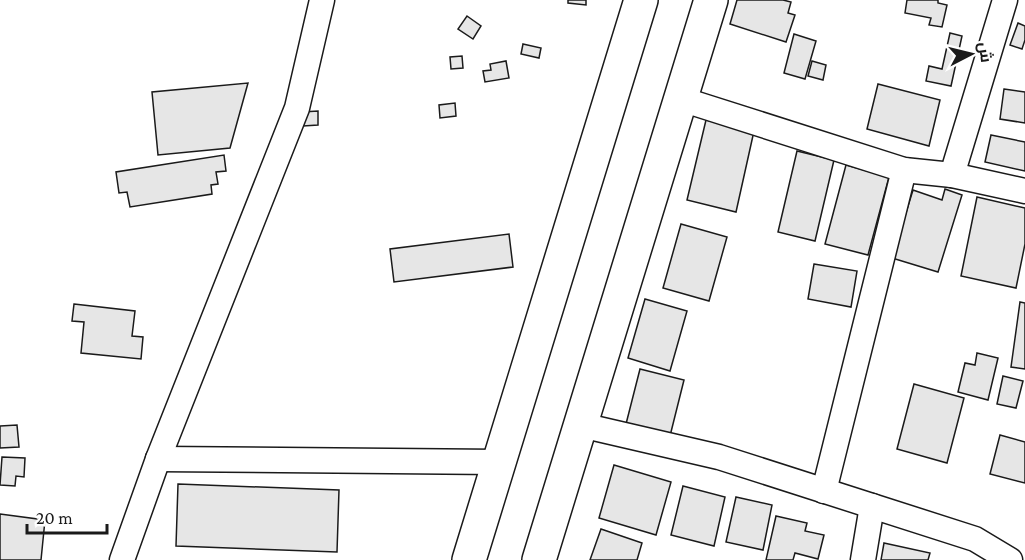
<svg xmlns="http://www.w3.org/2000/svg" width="1025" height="560" font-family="'Crimson Pro',Cairo,serif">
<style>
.building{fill:#e6e6e6;stroke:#1a1a1a;stroke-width:1.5}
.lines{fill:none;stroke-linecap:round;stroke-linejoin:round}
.street-casing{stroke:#1a1a1a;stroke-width:27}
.primary-casing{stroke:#1a1a1a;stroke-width:36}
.street{stroke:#fff;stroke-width:24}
.primary{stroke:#fff;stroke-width:33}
</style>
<rect width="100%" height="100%" fill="#fff"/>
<g class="building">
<polygon points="568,0 586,0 586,5 568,3"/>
<polygon points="737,0 783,0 791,2 788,13 795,15 786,42 730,24"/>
<polygon points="907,0 938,0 938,3 947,5 942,27 929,25 931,18 905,13"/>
<polygon points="467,16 481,26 473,39 458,29"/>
<polygon points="1018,23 1025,26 1025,40 1022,49 1010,45"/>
<polygon points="950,33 962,36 951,86 926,81 929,66 942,69"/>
<polygon points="794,34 816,41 805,79 784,73"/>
<polygon points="523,44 541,48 539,58 521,54"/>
<polygon points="462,56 463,68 451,69 450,57"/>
<polygon points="506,61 509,78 485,82 483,71 491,70 490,64"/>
<polygon points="812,61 826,65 823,80 808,76"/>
<polygon points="248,83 230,148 158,155 152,92"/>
<polygon points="878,84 940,100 929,146 867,129"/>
<polygon points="1004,89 1025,92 1025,123 1000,119"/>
<polygon points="455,103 456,116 440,118 439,105"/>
<polygon points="318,111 318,125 303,126 302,112"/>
<polygon points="706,120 754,131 736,212 687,200"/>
<polygon points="991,135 1025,142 1025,171 985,162"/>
<polygon points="797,151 834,160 815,241 778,232"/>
<polygon points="224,155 226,171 216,172 218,184 211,185 212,194 130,207 127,192 119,193 116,172"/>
<polygon points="846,165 889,177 868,255 825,244"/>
<polygon points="945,189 962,195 938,272 892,258 913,190 942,200"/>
<polygon points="977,197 1025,208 1025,244 1016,288 961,276"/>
<polygon points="681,224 727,237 709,301 663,288"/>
<polygon points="509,234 513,267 394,282 390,249"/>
<polygon points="814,264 857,271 851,307 808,299"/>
<polygon points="645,299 687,311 670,371 628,358"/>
<polygon points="1020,302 1025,303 1025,369 1011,367"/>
<polygon points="74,304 135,311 132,336 143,337 141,359 81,353 84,322 72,321"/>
<polygon points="977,353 998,358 988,400 958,392 965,363 975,365"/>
<polygon points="640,369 684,380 670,436 626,424"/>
<polygon points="1003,376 1023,381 1016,408 997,404"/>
<polygon points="914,384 964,398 947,463 897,449"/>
<polygon points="17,425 19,447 0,448 0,426"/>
<polygon points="1000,435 1025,442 1025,483 990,474"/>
<polygon points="2,457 25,458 24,477 16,476 15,486 0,485"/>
<polygon points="614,465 671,482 656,535 599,518"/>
<polygon points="178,484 339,490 337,552 176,546"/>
<polygon points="683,486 725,497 714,546 671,535"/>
<polygon points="736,497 772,505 763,550 726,542"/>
<polygon points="0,514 45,520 41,560 0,560"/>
<polygon points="776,516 807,523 805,531 824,535 818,559 795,553 793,560 766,560"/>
<polygon points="601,529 642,543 637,560 590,560"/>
<polygon points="884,543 930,553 928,560 881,560"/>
</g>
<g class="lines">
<g class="street-casing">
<g id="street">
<polyline points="681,99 904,170 952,175 1025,191"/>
<polyline points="952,175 1005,0"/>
<polyline points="581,425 719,457 975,539 1010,560"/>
<polyline points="158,459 499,462"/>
<polyline points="824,491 904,170"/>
<polyline points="122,560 158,459 297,108 322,0"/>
<polyline points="863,560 872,506"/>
</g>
</g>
<g class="primary-casing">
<g id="primary">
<polyline points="469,560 641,0"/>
<polyline points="539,560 711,0"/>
</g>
</g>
<use href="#street" class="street"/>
<use href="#primary" class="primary"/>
</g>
<g transform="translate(971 54) rotate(83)" stroke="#ffffff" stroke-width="4.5" paint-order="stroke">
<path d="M0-4.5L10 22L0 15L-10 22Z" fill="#1a1a1a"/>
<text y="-9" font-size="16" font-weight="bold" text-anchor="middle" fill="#1a1a1a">ش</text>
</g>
<path d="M27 524v9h80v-9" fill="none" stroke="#1a1a1a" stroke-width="3"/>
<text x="36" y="524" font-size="18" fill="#1a1a1a" stroke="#ffffff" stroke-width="4.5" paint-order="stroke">20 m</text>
</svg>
